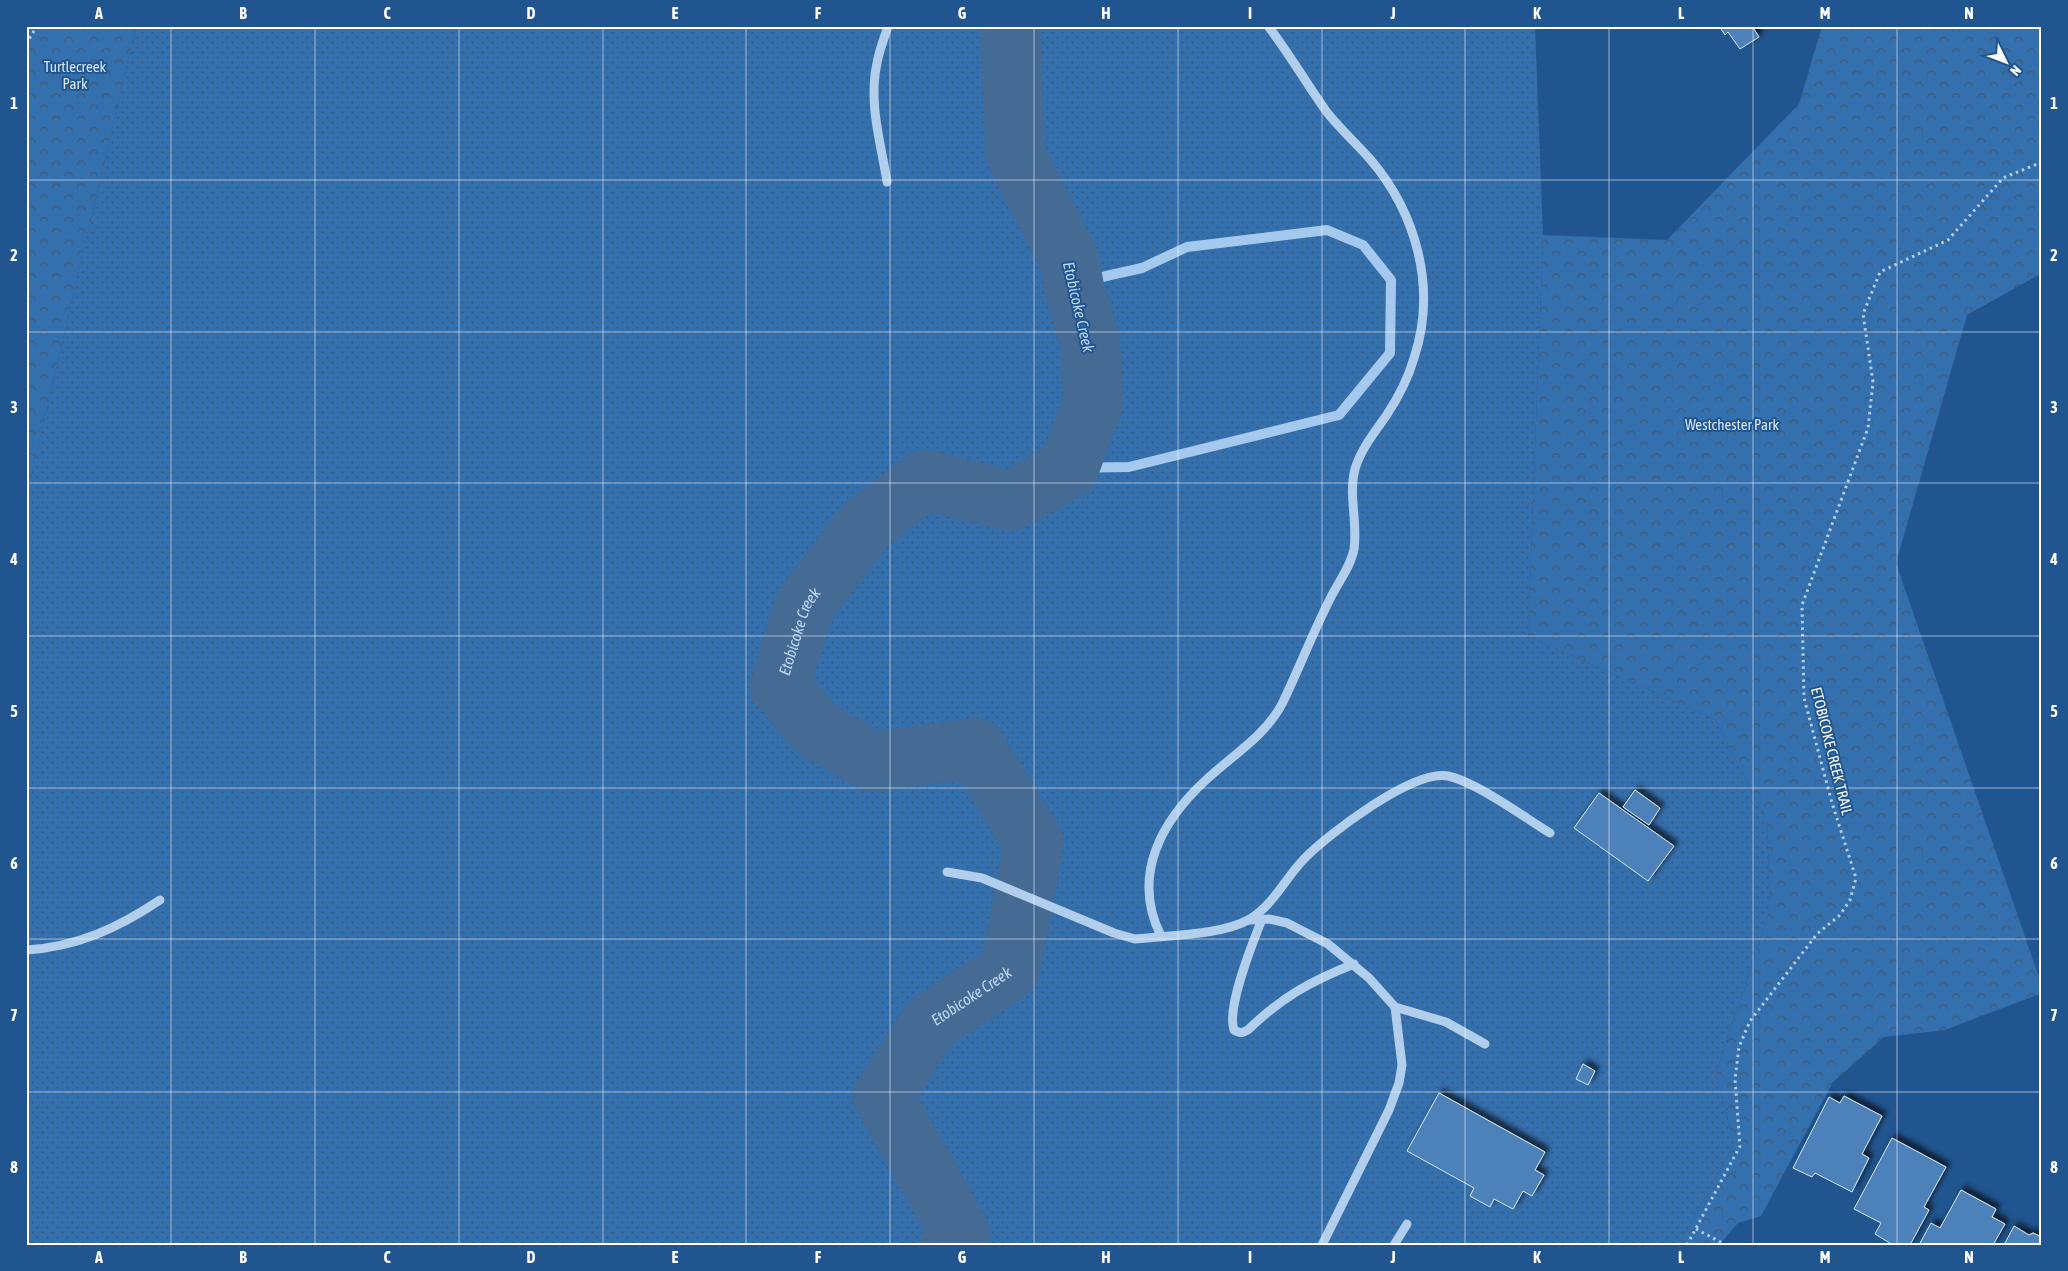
<svg xmlns="http://www.w3.org/2000/svg" width="2068" height="1271" font-family="'Asap Condensed',sans-serif">
<style>
.grass{fill:url(#grass-dots)}
.park{fill:url(#park-crowns)}
.lines{fill:none;stroke-linecap:round;stroke-linejoin:round}
.stream{stroke:#a5c9ee;stroke-width:10}
.river{stroke:#456a94;stroke-width:60}
.building{fill:#4d81b9;stroke:#d6e7f9;filter:url(#shadow)}
.path{stroke:#b1ceed;stroke-width:3;stroke-dasharray:2.5 4;stroke-linecap:butt}
.minor{stroke:#b1ceed;stroke-width:9}
.grid{fill:none;stroke:#fff;stroke-width:1;stroke-opacity:0.55}
.labels{text-anchor:middle;dominant-baseline:central;stroke-width:4;stroke-linejoin:round;paint-order:stroke}
.park-label{font-size:15px;fill:#d6e7f9;stroke:#205590}
.street-label{font-size:15px;fill:#fff;stroke:#205590}
.water-label{font-size:16px;font-style:italic;fill:#bdd8f4;stroke:#205590}
.neatline{fill:none;stroke:#fff;stroke-width:2}
.grid-label{font-size:16px;text-anchor:middle;font-weight:bold;fill:#fff}
</style>
<defs>
<pattern id="grass-dots" width="8" height="8" patternUnits="userSpaceOnUse" patternTransform="scale(1.25)"><rect width="8" height="8" fill="#346fae"/><path d="M2 2h.1M6 6h.1" fill="none" stroke="#425a73" stroke-width="1.8" stroke-linecap="round"/></pattern>
<pattern id="park-crowns" width="20" height="18" patternUnits="userSpaceOnUse" patternTransform="scale(1.25)"><rect width="20" height="18" fill="#346fae"/><path d="M2 6a3 3 0 1 1 6 0M12 15a3 3 0 1 1 6 0" fill="none" stroke="#425a73"/></pattern>
<filter id="shadow"><feDropShadow dx="4.5" dy="-4.5" stdDeviation="2.5" flood-color="#0009"/></filter>
</defs>
<rect width="100%" height="100%" fill="#205590"/>
<polygon class="grass" points="136,26 1535,26 1543,235 1528,636 1715,719 1767,820 1770,910 1716,1073 1734,1144 1679,1245 26,1245 26,498"/>
<g class="park">
<polygon points="26,26 136,26 26,498"/>
<polygon points="1822,26 2042,26 2042,273 1967,315 1896,563 2042,986 2042,993 1945,1030 1884,1037 1833,1082 1761,1216 1738,1223 1719,1245 1679,1245 1734,1144 1716,1073 1770,910 1767,820 1715,719 1528,636 1543,235 1667,240 1799,104"/>
</g>
<g class="lines">
<polyline class="stream" points="1069,468 1129,467 1339,415 1390,353 1391,280 1363,245 1327,230 1187,247 1142,268 1106,276 1074,287"/>
<path class="river" id="s1" d="M950,1245L960,1233L883,1096L930,1023L1010,970L1034,843L976,748L873,762L816,729L780,686L805,605L864,527L924,480L1011,501L1069,468L1093,403L1090,341L1074,287L1069,260L1016,155L1010,26"/>
</g>
<g class="building">
<polygon points="1719,26 1752,26 1759,37 1740,49 1728,32 1725,35"/>
<polygon points="1635,790 1660,808 1649,825 1623,807"/>
<polygon points="1599,793 1674,846 1648,881 1574,828"/>
<polygon points="1583,1064 1595,1071 1588,1085 1576,1079"/>
<polygon points="1439,1093 1545,1152 1535,1170 1544,1175 1532,1196 1523,1191 1513,1209 1494,1199 1490,1207 1470,1196 1474,1188 1407,1151"/>
<polygon points="1844,1096 1882,1116 1862,1154 1869,1158 1852,1192 1815,1173 1812,1177 1793,1168 1829,1097 1840,1103"/>
<polygon points="1892,1138 1946,1167 1924,1207 1929,1210 1910,1245 1893,1245 1875,1234 1881,1223 1854,1209"/>
<polygon points="1961,1190 1996,1209 1992,1217 2005,1224 1993,1245 1919,1245 1931,1223 1940,1228"/>
<polygon points="2014,1226 2029,1235 2033,1233 2042,1237 2042,1245 2004,1245"/>
</g>
<g class="lines">
<g class="path">
<polyline points="26,44 37,26"/>
<polyline points="1696,1229 1726,1245"/>
<polyline points="1687,1245 1740,1146 1735,1079 1739,1047 1750,1021 1817,934 1840,915 1850,900 1856,878 1832,803 1804,698 1802,605 1868,428 1873,382 1863,314 1880,272 1948,240 2003,178 2042,162"/>
</g>
<g class="minor">
<path d="M887,182C881,143 868,103 877,63C879,51 884,39 888,26"/>
<path d="M947,872L982,878L1114,933L1135,939L1147,938C1177,935 1224,934 1250,919C1273,905 1285,879 1303,860C1327,835 1413,769 1448,776C1476,782 1524,817 1550,833"/>
<path d="M1262,919C1253,942 1226,1008 1234,1030C1241,1034 1243,1033 1249,1029C1282,997 1311,981 1354,964"/>
<polyline points="1249,920 1269,919 1287,923 1328,944 1369,978 1395,1007 1402,1065 1399,1083 1389,1110 1322,1245"/>
<path d="M1161,936C1131,876 1161,821 1207,779C1233,755 1265,736 1282,704C1299,669 1313,632 1331,597C1339,581 1351,566 1354,549C1358,522 1348,495 1355,469C1361,449 1374,433 1386,416C1398,398 1408,379 1414,358C1437,289 1417,214 1370,159C1356,143 1339,128 1326,111C1306,83 1289,53 1268,26"/>
<path d="M26,950C77,947 118,928 160,900"/>
<polyline points="1395,1007 1446,1022 1485,1044"/>
<polyline points="1394,1245 1407,1224"/>
</g>
</g>
<path class="grid" d="M171,26V1245M315,26V1245M459,26V1245M603,26V1245M746,26V1245M890,26V1245M1034,26V1245M1178,26V1245M1322,26V1245M1465,26V1245M1609,26V1245M1753,26V1245M1897,26V1245M26,180H2042M26,332H2042M26,483H2042M26,636H2042M26,788H2042M26,939H2042M26,1092H2042"/>
<g class="labels">
<g class="park-label">
<text x="75" y="66">Turtlecreek<tspan x="75" dy="17">Park</tspan></text>
<text x="1732" y="424">Westchester Park</text>
</g>
<g class="street-label">
<text transform="translate(1832 751) rotate(76)">ETOBICOKE CREEK TRAIL</text>
</g>
<g class="water-label">
<text transform="translate(1079 307) rotate(77)">Etobicoke Creek</text>
<text stroke="none"><textPath href="#s1" startOffset="880">Etobicoke Creek</textPath></text>
<text stroke="none"><textPath href="#s1" startOffset="309">Etobicoke Creek</textPath></text>
</g>
</g>
<rect width="2068" height="1271" fill="none" stroke="#205590" stroke-width="55"/>
<g transform="translate(2006 62) rotate(132)" stroke="#205590" stroke-width="4" paint-order="stroke">
<path d="M0-4L9 19L0 12L-9 19Z" fill="#ffffff"/>
<text y="-8" font-size="14" font-weight="bold" text-anchor="middle" fill="#ffffff">N</text>
</g>
<rect x="28" y="28" width="2012" height="1216" class="neatline"/>
<g class="grid-label">
<text x="99" y="19">A</text>
<text x="243" y="19">B</text>
<text x="387" y="19">C</text>
<text x="531" y="19">D</text>
<text x="675" y="19">E</text>
<text x="818" y="19">F</text>
<text x="962" y="19">G</text>
<text x="1106" y="19">H</text>
<text x="1250" y="19">I</text>
<text x="1393" y="19">J</text>
<text x="1537" y="19">K</text>
<text x="1681" y="19">L</text>
<text x="1825" y="19">M</text>
<text x="1969" y="19">N</text>
<text x="14" y="109">1</text>
<text x="2054" y="109">1</text>
<text x="14" y="261">2</text>
<text x="2054" y="261">2</text>
<text x="14" y="413">3</text>
<text x="2054" y="413">3</text>
<text x="14" y="565">4</text>
<text x="2054" y="565">4</text>
<text x="14" y="717">5</text>
<text x="2054" y="717">5</text>
<text x="14" y="869">6</text>
<text x="2054" y="869">6</text>
<text x="14" y="1021">7</text>
<text x="2054" y="1021">7</text>
<text x="14" y="1173">8</text>
<text x="2054" y="1173">8</text>
<text x="99" y="1263">A</text>
<text x="243" y="1263">B</text>
<text x="387" y="1263">C</text>
<text x="531" y="1263">D</text>
<text x="675" y="1263">E</text>
<text x="818" y="1263">F</text>
<text x="962" y="1263">G</text>
<text x="1106" y="1263">H</text>
<text x="1250" y="1263">I</text>
<text x="1393" y="1263">J</text>
<text x="1537" y="1263">K</text>
<text x="1681" y="1263">L</text>
<text x="1825" y="1263">M</text>
<text x="1969" y="1263">N</text>
</g>
</svg>
